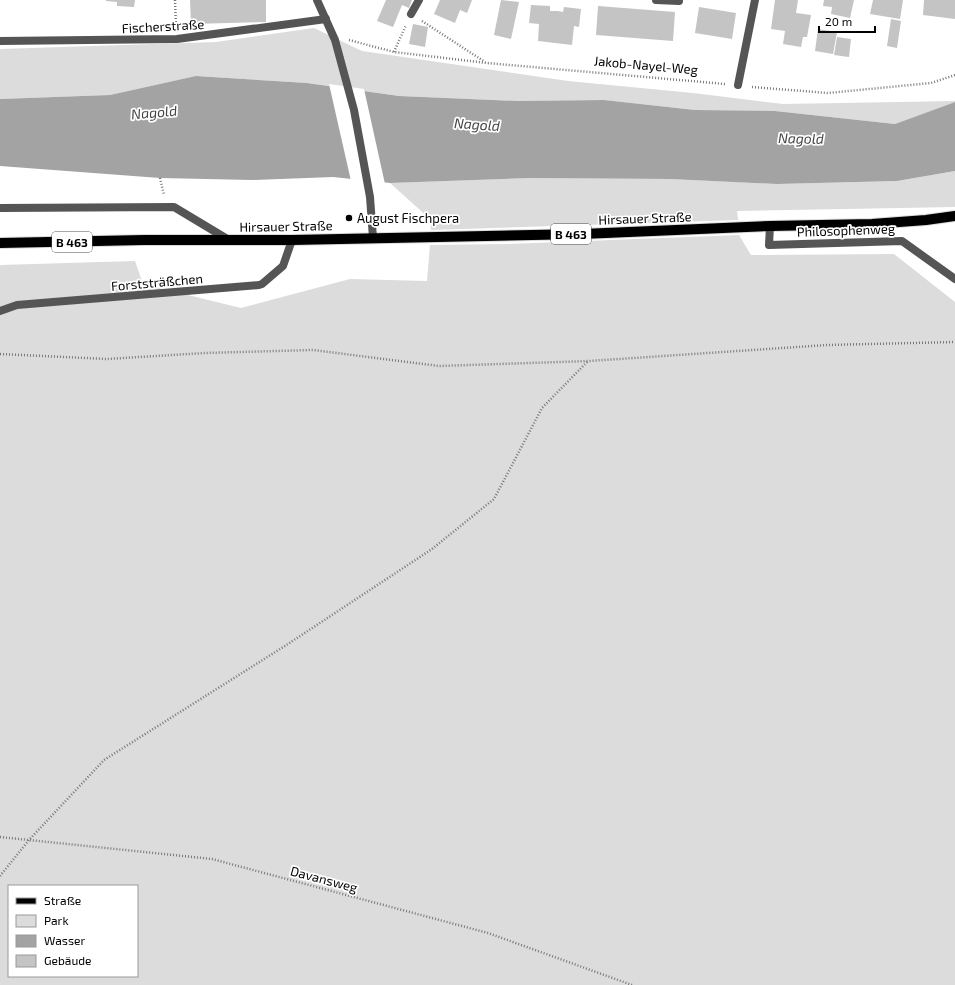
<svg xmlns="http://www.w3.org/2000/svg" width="955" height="985" font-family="'Exo 2',sans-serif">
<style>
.green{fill:#dcdcdc;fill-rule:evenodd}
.water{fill:#a3a3a3}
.pier{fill:#fff}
.building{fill:#c4c4c4}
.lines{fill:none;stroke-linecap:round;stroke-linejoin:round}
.primary-casing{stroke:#dbdbdb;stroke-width:12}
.path{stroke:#777;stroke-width:2.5;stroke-dasharray:1 2;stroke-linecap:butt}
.lane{stroke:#555;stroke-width:8}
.street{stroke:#555;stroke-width:8}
.primary{stroke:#000;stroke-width:10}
.poi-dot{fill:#000;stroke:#fff;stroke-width:1.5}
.labels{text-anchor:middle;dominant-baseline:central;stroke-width:3.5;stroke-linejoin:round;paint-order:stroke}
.shield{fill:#fff;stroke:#4c4c4c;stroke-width:1}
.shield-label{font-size:12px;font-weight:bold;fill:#000}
.street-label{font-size:13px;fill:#000;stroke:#fff}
.poi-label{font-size:13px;fill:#000;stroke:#fff;text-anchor:start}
.water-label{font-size:14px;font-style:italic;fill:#444;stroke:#fff}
</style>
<rect width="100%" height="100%" fill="#fff"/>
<g class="green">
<polygon points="314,28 362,51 568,81 693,93 783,104 955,101 955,102 895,124 775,111 695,110 604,100 517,101 399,96 307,83 197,76 110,95 0,99 0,49 216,42"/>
<polygon points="955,171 955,207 737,211 738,220 431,230 430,219 390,183 531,178 670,179 777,184 897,181"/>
<path d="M739,235L751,255L894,254L955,302V985H0V265L135,261L143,284L241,308L350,279L427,281L430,245L509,244ZM9,886H137V976H9Z"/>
</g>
<polygon class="water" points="196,76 307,83 399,96 517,101 604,100 695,110 775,111 895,124 955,102 955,171 897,181 777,184 670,179 531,178 390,183 333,177 252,180 160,178 0,166 0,99 110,95"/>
<polygon class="pier" points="329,84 364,89 385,184 351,181"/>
<g class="building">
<polygon points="106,0 135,0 134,7 117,6 117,2 106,1"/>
<polygon points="190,0 266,0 266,22 191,24"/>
<polygon points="386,0 412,0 409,8 402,5 393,27 377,21"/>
<polygon points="440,0 472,0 467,13 460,10 455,23 434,14"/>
<polygon points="501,0 519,2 511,39 494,35"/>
<polygon points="775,0 798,0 796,13 811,15 807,37 803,37 801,47 783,44 785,31 771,29"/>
<polygon points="824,0 854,0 850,18 831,14 832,7 823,6"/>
<polygon points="873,0 903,0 900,19 870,14"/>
<polygon points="924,0 955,0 955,19 923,15"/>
<polygon points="531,5 550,6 550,11 558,11 563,12 564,7 581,9 579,27 574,26 572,45 538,41 539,24 529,23"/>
<polygon points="598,6 675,12 673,41 596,35"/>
<polygon points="699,7 736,13 732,39 695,33"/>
<polygon points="891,19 901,21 897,48 887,46"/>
<polygon points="413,24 428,27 425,47 409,44"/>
<polygon points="818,29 837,32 833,54 815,51"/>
<polygon points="837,37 851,39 849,57 834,55"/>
</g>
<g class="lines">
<g class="primary-casing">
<polyline id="primary" points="0,243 144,240 292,240 582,234 770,226 872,224 926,220 955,216"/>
</g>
<g class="path">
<polyline points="175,0 176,27"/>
<polyline points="422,21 485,62"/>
<polyline points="349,40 394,52 487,63 725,84"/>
<polyline points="394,52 406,25"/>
<polyline points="752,87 828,93 931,83 955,75"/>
<polyline points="160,178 164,195"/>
<polyline points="0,354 107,359 205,353 313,350 439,366 589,361 827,345 955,342"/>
<polyline points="0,837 212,859 488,933 632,985"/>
<polyline points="0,876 29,840 104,760 288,644 432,549 494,499 542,408 588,361"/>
</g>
<g class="lane">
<polyline points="656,0 679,1"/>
<polyline points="0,208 174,207 229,240"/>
</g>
<g class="street">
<polyline points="317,0 335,40 354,110 370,197 373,238"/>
<polyline points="411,14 419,0"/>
<polyline points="0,41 177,39 326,19"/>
<polyline points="738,85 755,0"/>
<polyline points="770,226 769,245 902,241 955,279"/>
<polyline points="0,311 17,305 259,285 262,284 283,266 292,240"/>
</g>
<use href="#primary" class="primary"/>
</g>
<circle class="poi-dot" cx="349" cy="218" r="4"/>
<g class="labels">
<g class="shield">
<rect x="551" y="224" width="40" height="20" rx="3"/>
<rect x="52" y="232" width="40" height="20" rx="3"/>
</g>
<g class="shield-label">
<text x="571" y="234">B 463</text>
<text x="72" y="242">B 463</text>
</g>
<g class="street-label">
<text transform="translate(163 26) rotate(-3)">Fischerstraße</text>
<text transform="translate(646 65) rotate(5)">Jakob-Nayel-Weg</text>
<text transform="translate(645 218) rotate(-2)">Hirsauer Straße</text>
<text transform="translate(286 226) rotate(-1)">Hirsauer Straße</text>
<text transform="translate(846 230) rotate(-2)">Philosophenweg</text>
<text transform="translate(157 282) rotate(-5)">Forststräßchen</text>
<text transform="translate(324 879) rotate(15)">Davansweg</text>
</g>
<g class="poi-label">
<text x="357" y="218">August Fischpera</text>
</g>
<g class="water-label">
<text transform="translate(154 112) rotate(-5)">Nagold</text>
<text transform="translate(477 124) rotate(4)">Nagold</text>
<text transform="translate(801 138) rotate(1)">Nagold</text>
</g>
</g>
<rect x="8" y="885" width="130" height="92" fill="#ffffff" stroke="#999999"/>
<rect x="16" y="898" width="20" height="6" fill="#000000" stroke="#999999"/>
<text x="44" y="905" font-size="12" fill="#000000">Straße</text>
<rect x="16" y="915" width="20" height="12" fill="#dcdcdc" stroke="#999999"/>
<text x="44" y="925" font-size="12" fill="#000000">Park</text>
<rect x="16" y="935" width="20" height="12" fill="#a3a3a3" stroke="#999999"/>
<text x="44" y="945" font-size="12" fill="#000000">Wasser</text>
<rect x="16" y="955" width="20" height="12" fill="#c4c4c4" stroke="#999999"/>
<text x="44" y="965" font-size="12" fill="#000000">Gebäude</text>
<path d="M819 26v6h56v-6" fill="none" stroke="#000000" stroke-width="2"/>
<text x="825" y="26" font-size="12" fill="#000000" stroke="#ffffff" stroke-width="3" paint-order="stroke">20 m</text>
</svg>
